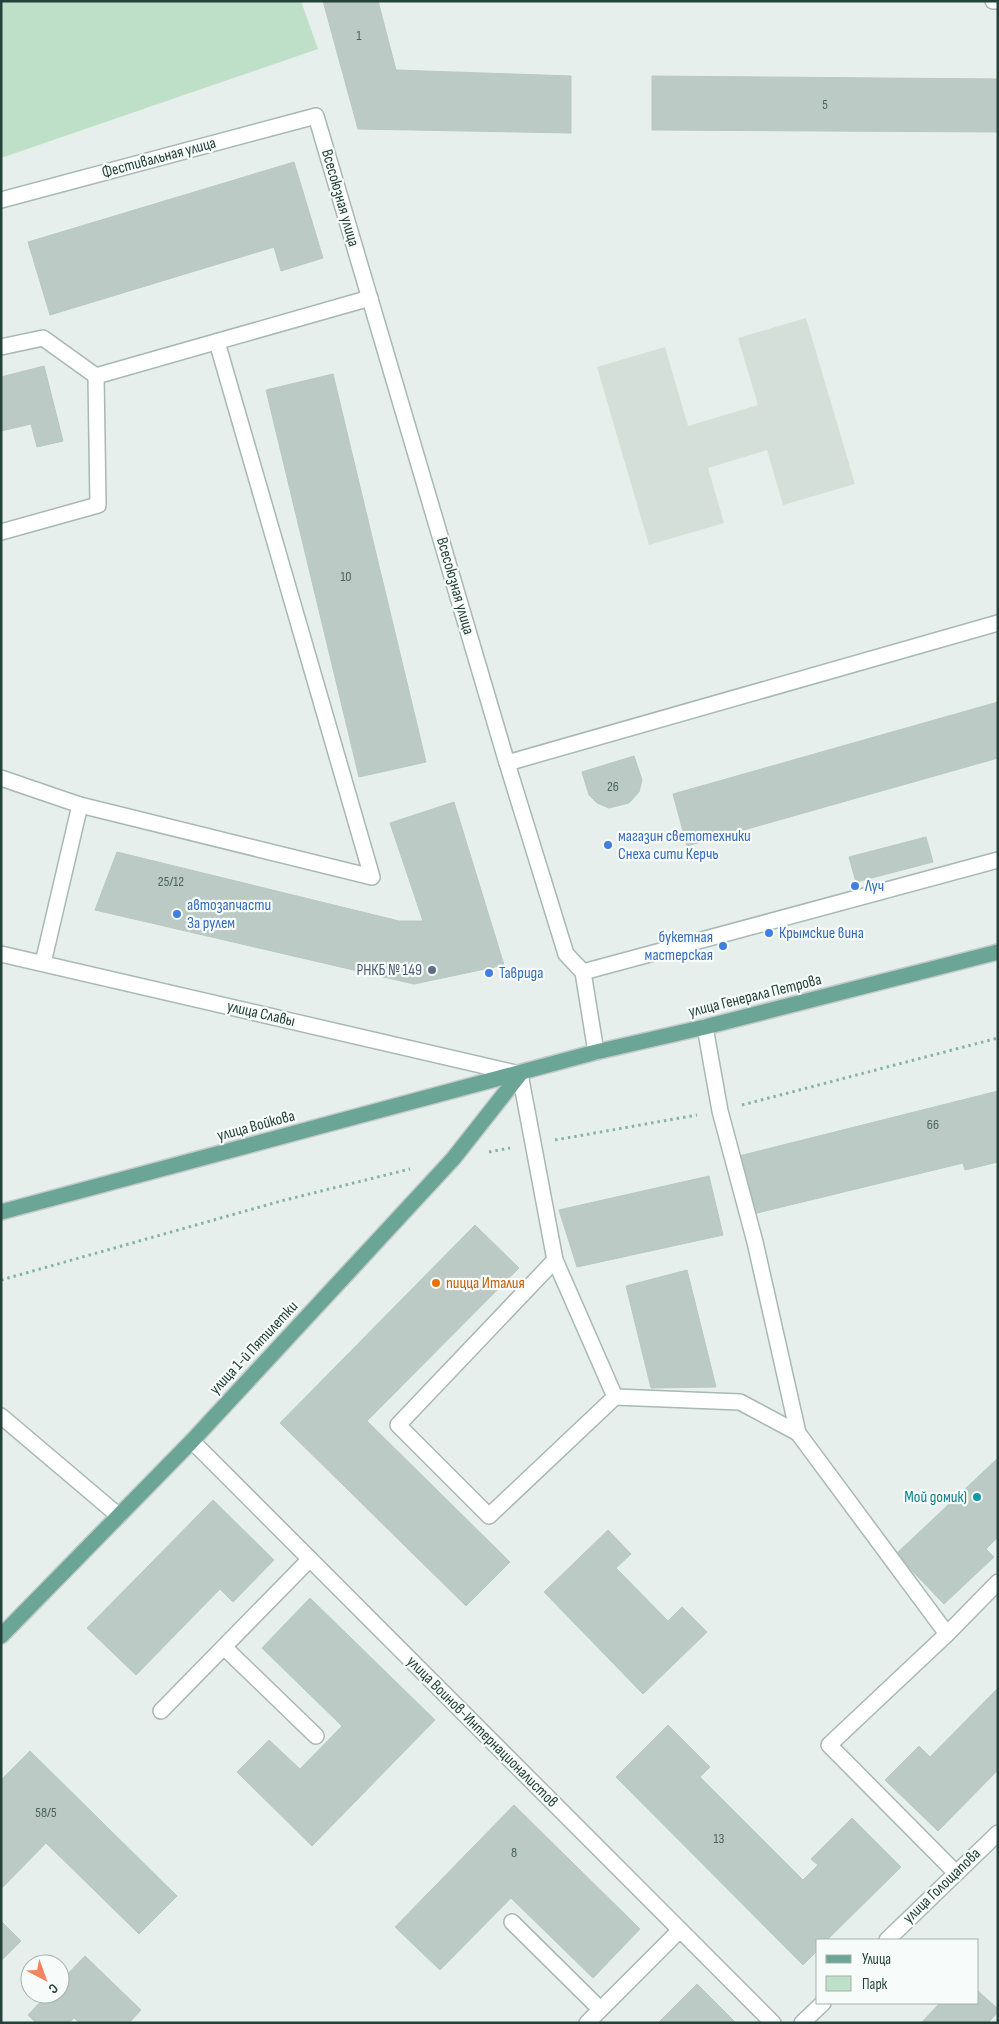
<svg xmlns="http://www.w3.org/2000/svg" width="999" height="2024" font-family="'Sofia Sans Condensed',sans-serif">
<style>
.built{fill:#d4dfda}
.green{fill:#bfe0c8}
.building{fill:#bbcac4;stroke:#b8c9c2}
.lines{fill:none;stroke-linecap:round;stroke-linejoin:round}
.minor-casing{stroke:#a8b8b2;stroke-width:18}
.major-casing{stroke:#c2cac8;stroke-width:18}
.path{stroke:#86b3a5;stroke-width:3;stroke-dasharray:2.5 4;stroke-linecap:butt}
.minor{stroke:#fff;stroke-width:15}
.major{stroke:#6aa596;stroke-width:15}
.shop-dot{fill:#3f7fe0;stroke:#f7fbf9;stroke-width:2}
.service-dot{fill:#5c6f8a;stroke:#f7fbf9;stroke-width:2}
.food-dot{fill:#e8710a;stroke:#f7fbf9;stroke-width:2}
.culture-dot{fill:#0f9aa8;stroke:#f7fbf9;stroke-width:2}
.labels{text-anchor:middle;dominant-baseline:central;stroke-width:4.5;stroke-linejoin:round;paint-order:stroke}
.number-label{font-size:14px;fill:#4a645c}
.street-label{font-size:16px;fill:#24423a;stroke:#f7fbf9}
.shop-label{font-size:16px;fill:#366cbe;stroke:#f7fbf9;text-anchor:start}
.service-label{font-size:16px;fill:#4e5e75;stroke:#f7fbf9;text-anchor:end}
.food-label{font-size:16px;fill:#c56008;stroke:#f7fbf9;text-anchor:start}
.culture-label{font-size:16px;fill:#0d838f;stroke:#f7fbf9;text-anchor:end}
</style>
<rect width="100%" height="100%" fill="#e6efeb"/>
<polygon class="built" points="806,318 855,484 783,505 767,450 708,468 724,523 649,545 597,367 665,347 688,426 758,405 738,338"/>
<polygon class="green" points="1,1 301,1 318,49 1,158"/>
<g class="building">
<polygon points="323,1 378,1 396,70 571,76 571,133 358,129"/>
<polygon points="652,76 998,79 998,132 652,130"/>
<polygon points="294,162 323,258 281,271 274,247 50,315 28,242"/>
<polygon points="44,366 63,441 37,447 31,424 1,431 1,377"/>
<polygon points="333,374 426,762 359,777 266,390"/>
<polygon points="998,702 998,758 687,846 673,794"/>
<polygon points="634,756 642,780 639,792 629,803 609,808 597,803 589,795 582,772"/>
<polygon points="454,802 504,965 414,984 95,910 117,852 399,921 423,921 390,823"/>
<polygon points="926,837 933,862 856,882 849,857"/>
<polygon points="998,1091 998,1162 965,1170 963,1163 753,1214 739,1156"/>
<polygon points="709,1176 723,1235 577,1267 559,1210"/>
<polygon points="475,1225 519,1268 367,1421 510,1562 466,1606 280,1423"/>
<polygon points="687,1270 716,1387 651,1388 626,1286"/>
<polygon points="998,1458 998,1537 986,1549 994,1557 944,1604 896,1554"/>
<polygon points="213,1500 274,1560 233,1602 220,1589 136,1675 87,1628"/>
<polygon points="608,1530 631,1554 616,1568 668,1621 682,1607 707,1632 643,1694 544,1592"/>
<polygon points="310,1598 435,1720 312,1846 237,1772 269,1740 300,1769 342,1726 262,1648"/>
<polygon points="998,1688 998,1770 938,1831 885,1780 919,1746 930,1757"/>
<polygon points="668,1725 710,1767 700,1777 803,1880 818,1865 811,1859 852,1818 901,1867 827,1940 818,1940 818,1950 803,1965 616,1777"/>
<polygon points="30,1751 177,1896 139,1934 46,1843 1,1889 1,1780"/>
<polygon points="514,1805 640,1929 593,1978 511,1898 440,1970 395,1927"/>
<polygon points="1,1921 21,1941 1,1961"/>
<polygon points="85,1956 141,2010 129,2023 80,2023 74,2018 69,2023 36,2023 28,2015 48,1994 60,1994 60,1982"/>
<polygon points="697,1984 736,2023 658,2023"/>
<polygon points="978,1991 998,2009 998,2012 988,2023 921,2023 940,2003 978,2003"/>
</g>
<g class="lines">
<g class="minor-casing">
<g id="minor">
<polyline points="993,1 998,1"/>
<polyline points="1,200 316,116 507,763 566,954 583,972 596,1052"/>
<polyline points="1,347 43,338 96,376 370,298"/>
<polyline points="1,532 98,505 96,376"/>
<polyline points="507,763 998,623"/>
<polyline points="1,778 80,805 43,963"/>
<polyline points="80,805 372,877 217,342"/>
<polyline points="1,954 520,1074 555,1260"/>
<polyline points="583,972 998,860"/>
<polyline points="705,1027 720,1111 755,1242 798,1433 947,1634"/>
<polyline points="615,1397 489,1516 398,1425 555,1260 615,1397 740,1402 798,1433"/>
<polyline points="1,1416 119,1516"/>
<polyline points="192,1441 773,2023"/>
<polyline points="224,1647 316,1736"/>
<polyline points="161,1711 310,1559"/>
<polyline points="956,1873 829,1745 947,1634 998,1582"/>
<polyline points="512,1922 600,2009"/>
<polyline points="887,1940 998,1833"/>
<polyline points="587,2023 680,1930"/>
<polyline points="802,2023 823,2003"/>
</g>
</g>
<g class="major-casing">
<g id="major">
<polyline points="1,1212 596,1052 705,1027 998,952"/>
<polyline points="1,1636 192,1441 379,1239 453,1159 520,1074"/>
</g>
</g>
<g class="path">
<polyline points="742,1105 998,1038"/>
<polyline points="555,1140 697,1115"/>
<polyline points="489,1152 510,1148"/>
<polyline points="1,1280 281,1201 410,1169"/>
</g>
<use href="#minor" class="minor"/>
<use href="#major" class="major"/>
</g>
<g class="shop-dot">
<circle cx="608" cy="845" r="5"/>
<circle cx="855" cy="886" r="5"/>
<circle cx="177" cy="914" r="5"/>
<circle cx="769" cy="933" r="5"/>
<circle cx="723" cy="946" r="5"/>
<circle cx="489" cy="973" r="5"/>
</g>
<circle class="service-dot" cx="432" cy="970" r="5"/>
<circle class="food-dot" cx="436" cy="1283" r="5"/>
<circle class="culture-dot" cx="977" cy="1497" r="5"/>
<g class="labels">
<g class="number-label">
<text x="359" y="35">1</text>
<text x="825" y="104">5</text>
<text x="346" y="576">10</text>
<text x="613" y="786">26</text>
<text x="171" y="881">25/12</text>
<text x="933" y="1124">66</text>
<text x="46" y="1812">58/5</text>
<text x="719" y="1838">13</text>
<text x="514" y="1852">8</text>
</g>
<g class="street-label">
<text transform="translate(159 158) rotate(-15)">Фестивальная улица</text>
<text transform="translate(340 198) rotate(74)">Всесоюзная улица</text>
<text transform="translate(455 586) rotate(74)">Всесоюзная улица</text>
<text transform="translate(755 996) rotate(-14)">улица Генерала Петрова</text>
<text transform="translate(261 1014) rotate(13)">улица Славы</text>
<text transform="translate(256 1126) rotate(-15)">улица Войкова</text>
<text transform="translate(254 1348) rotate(-47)">улица 1-й Пятилетки</text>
<text transform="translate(482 1732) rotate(45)">улица Воинов-Интернационалистов</text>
<text transform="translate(942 1886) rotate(-44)">улица Голощапова</text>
</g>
<g class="shop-label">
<text x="618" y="836">магазин светотехники<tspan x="618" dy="18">Снеха сити Керчь</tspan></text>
<text x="865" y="886">Луч</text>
<text x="187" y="905">автозапчасти<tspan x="187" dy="18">За рулем</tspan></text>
<text x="779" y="933">Крымские вина</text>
<text x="713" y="937" text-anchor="end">букетная<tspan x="713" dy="18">мастерская</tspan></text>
<text x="499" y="973">Таврида</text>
</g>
<g class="service-label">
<text x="422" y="970">РНКБ № 149</text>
</g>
<g class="food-label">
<text x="446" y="1283">пицца Италия</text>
</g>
<g class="culture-label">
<text x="967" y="1497">Мой домик)</text>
</g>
</g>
<rect width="999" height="2024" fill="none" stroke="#24423a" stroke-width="5"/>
<rect x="816" y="1939" width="162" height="65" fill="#f7fbf9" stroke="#a3b1ad"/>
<rect x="826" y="1955" width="25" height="8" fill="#6aa596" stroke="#a3b1ad"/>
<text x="862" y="1964" font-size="15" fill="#24423a">Улица</text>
<rect x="826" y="1976" width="25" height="15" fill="#bfe0c8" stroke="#a3b1ad"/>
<text x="862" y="1989" font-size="15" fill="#24423a">Парк</text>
<g transform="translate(45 1979) rotate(139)"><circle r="24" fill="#f7fbf9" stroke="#a3b1ad"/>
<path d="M0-4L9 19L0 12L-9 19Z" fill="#f4845f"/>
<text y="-8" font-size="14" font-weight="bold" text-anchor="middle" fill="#24423a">С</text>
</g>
</svg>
